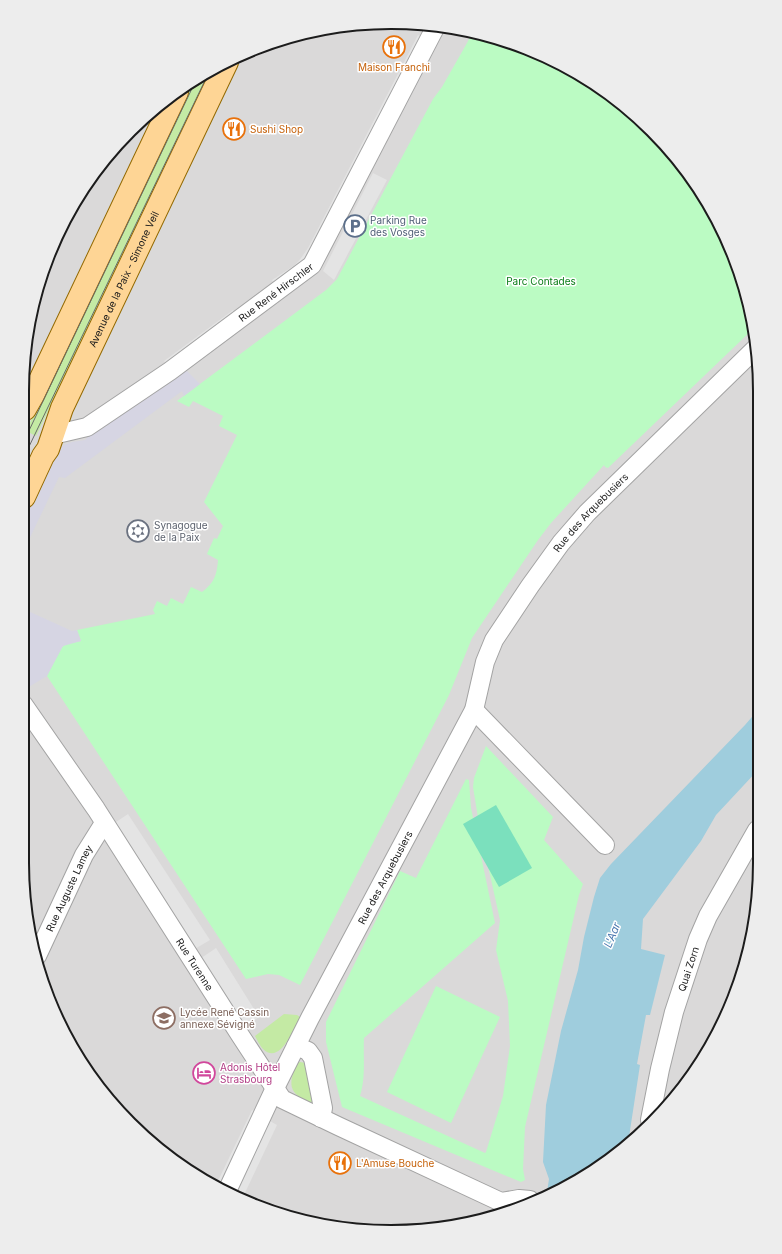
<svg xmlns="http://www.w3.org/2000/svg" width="782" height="1254" font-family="Inter,sans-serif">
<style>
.residential{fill:#dad9d9}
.grass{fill:#c4eaa4}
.park{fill:#bbfbc3}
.pitch{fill:#7be0bd}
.parking{fill:#e4e4e4}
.plaza{fill:#d6d5e3}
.water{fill:#9fcddd}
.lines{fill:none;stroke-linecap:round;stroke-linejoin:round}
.minor-casing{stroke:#a3a3a3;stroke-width:20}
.major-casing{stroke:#936900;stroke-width:24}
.minor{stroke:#fff;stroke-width:18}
.major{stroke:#fed595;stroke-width:22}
.tram{stroke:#6a6a6a;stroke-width:1}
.labels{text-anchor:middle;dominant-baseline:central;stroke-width:3;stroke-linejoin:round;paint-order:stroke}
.food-label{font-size:10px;fill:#c56008;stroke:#fff;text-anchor:start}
.service-label{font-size:10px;fill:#4e5e75;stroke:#fff;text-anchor:start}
.street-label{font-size:10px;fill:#1c1c1c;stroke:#fff}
.park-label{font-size:10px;fill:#087c16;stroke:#fff}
.worship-label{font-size:10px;fill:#5b616d;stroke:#fff;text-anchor:start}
.education-label{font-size:10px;fill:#785e54;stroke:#fff;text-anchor:start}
.hotel-label{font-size:10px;fill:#b23c85;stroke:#fff;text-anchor:start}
.water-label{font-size:11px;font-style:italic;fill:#4675ad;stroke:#fff}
.rim{fill:none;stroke:#1c1c1c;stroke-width:2}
</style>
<rect width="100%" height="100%" fill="#eeeae1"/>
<polygon class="residential" points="415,23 487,35 554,60 616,98 669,148 711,207 747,295 759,367 757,911 732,1004 684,1088 596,1170 487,1219 391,1232 272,1212 166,1156 84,1068 42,981 22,863 25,343 50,250 98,166 148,113 207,71 273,42 343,25"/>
<g class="grass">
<polygon points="213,69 36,436 26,431 192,82"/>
<path d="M284,1014L297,1015L300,1017C294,1028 280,1066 263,1049C260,1046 257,1040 255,1036Z"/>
<path d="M300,1062L306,1063L314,1101L310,1103C288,1093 288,1084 297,1063Z"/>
</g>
<g class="park">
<path d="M463,31L487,35L554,60L616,98L669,148L711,207L747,295L753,329L608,468L605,467L604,465L551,523L538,540L472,638L449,695L300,985L279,975L268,974L246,979L47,676L61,648L66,644L81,641L77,630L155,614L153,610L157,601L167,606L171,598L183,604L191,587L202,592C214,583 217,575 218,560L207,554L214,538L217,539L223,526L204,502L237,435L219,426L223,416L193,401L189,407L177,401L326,290L337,279L433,99L442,87L467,43L470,37Z"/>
<path d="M486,746L553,817L544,840L583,884L579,895L525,1127L523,1169L525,1180L521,1182L342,1107L326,1042V1022L400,871L416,878L466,779L469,780L471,808L495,923L364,1038C363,1058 366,1076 360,1096L485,1153L486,1152L503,1096L510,1046L508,1001L496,950L500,920L480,830L473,787L474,778Z"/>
<polygon points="436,986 500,1017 451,1123 387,1092"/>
</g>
<polygon class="pitch" points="496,805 532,868 499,887 463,824"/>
<g class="parking">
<polygon points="418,35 424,38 306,262 275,286 272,280 295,265 301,258 308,248"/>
<polygon points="373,173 387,180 334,280 323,271"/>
<polygon points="233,310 236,315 167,366 164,361"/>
<polygon points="128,814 210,940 188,953 107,828"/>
<polygon points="216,948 259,1017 237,1031 194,963"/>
<polygon points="252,1110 258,1113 223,1186 217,1183"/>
<polygon points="270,1121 277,1125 243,1197 236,1193"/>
</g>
<g class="plaza">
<polygon points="183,367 200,384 184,396 182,391 65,478 59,477 24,550 24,512 50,458 58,449 64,445 72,442 85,440 96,428"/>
<polygon points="24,597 28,611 72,631 77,630 81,641 63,646 47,676 27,688 23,682"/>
</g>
<polygon class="water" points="758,710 757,771 716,815 701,841 643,919 641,949 665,955 650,1015 646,1015 637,1064 640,1065 629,1137 626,1141 596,1170 547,1192 549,1179 543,1162 546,1105 561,1031 578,970 584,937 594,897 600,878 611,864 745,725"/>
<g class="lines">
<g class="minor-casing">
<g id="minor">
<path id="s1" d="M53,435L87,427L170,371L312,265L436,26"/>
<path id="s2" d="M23,704L96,809L240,1035L282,1099L338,1126L501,1202L519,1199L530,1200"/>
<polyline points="474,710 605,845"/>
<path id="s3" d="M37,956L84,855L104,823"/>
<polyline points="296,1046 308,1051 313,1058 323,1108 321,1118"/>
<path id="s4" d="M650,1120L660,1069L674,1012L698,939L708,916L757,830"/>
<path id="s5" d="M228,1189L275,1088L310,1018L474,710L485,662L494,640L530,586L561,543L587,513L756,348"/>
</g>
</g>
<g class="major-casing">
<g id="major">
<polyline points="25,409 33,395 177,92"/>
<path id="s6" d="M24,497L43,456L48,449L62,408L227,62"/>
</g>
</g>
<use href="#minor" class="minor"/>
<use href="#major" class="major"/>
<g class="tram">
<polyline points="25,439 197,78"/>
<polyline points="24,457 210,70"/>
</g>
</g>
<defs>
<g id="restaurant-ring" transform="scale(1.15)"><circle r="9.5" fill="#fff" stroke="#e8710a" stroke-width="1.5"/><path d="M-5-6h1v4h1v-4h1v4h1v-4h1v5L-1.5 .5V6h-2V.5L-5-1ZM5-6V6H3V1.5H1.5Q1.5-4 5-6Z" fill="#e8710a"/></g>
<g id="parking-ring" transform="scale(1.15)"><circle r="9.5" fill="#fff" stroke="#5c6f8a" stroke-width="1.5"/><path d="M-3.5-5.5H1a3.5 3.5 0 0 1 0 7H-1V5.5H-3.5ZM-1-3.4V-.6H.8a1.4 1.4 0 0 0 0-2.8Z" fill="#5c6f8a"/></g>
<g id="synagogue-ring" transform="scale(1.15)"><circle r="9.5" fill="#fff" stroke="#6b7280" stroke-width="1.5"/><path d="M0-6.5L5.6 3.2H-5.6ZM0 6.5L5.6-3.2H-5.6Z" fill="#6b7280"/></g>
<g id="school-ring" transform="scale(1.15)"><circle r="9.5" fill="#fff" stroke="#8d6e63" stroke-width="1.5"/><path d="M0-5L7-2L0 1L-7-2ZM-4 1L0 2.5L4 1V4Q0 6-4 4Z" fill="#8d6e63"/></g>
<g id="hotel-ring" transform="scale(1.15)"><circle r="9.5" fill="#fff" stroke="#d1479c" stroke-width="1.5"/><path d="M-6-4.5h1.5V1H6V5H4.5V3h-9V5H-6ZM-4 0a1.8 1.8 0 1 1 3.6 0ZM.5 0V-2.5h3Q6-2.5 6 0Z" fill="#d1479c"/></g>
</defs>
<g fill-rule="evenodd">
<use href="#restaurant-ring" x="394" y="47"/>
<use href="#restaurant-ring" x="234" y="129"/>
<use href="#parking-ring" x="355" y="226"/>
<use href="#synagogue-ring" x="138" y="531"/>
<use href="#school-ring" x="164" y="1018"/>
<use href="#hotel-ring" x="204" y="1073"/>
<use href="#restaurant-ring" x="340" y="1163"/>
</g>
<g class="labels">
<g class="food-label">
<text x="394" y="67" text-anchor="middle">Maison Franchi</text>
<text x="250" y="129">Sushi Shop</text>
<text x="356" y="1163">L'Amuse Bouche</text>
</g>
<g class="service-label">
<text x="370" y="220">Parking Rue<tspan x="370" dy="12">des Vosges</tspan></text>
</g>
<g class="street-label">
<text stroke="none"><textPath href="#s6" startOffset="240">Avenue de la Paix - Simone Veil</textPath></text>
<text stroke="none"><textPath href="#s1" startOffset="267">Rue René Hirschler</textPath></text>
<text stroke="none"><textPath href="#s5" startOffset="772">Rue des Arquebusiers</textPath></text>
<text stroke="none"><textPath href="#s5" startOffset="349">Rue des Arquebusiers</textPath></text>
<text stroke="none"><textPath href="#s3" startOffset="75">Rue Auguste Lamey</textPath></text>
<text stroke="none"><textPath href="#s2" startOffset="312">Rue Turenne</textPath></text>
<text stroke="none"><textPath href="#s4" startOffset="156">Quai Zorn</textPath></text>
</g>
<g class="park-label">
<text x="541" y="281">Parc Contades</text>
</g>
<g class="worship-label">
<text x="154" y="525">Synagogue<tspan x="154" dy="12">de la Paix</tspan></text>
</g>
<g class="education-label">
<text x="180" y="1012">Lycée René Cassin<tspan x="180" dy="12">annexe Sévigné</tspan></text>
</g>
<g class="hotel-label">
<text x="220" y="1067">Adonis Hôtel<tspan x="220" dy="12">Strasbourg</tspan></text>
</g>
<g class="water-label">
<text transform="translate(612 935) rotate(-68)">L'Aar</text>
</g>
</g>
<path d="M0 0H782V1254H0ZM391 29H391A362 362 0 0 1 753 391V863A362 362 0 0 1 391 1225H391A362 362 0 0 1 29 863V391A362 362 0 0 1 391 29Z" fill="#ededed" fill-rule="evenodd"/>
<path class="rim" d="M391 29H391A362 362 0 0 1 753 391V863A362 362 0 0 1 391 1225H391A362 362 0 0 1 29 863V391A362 362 0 0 1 391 29Z"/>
</svg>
